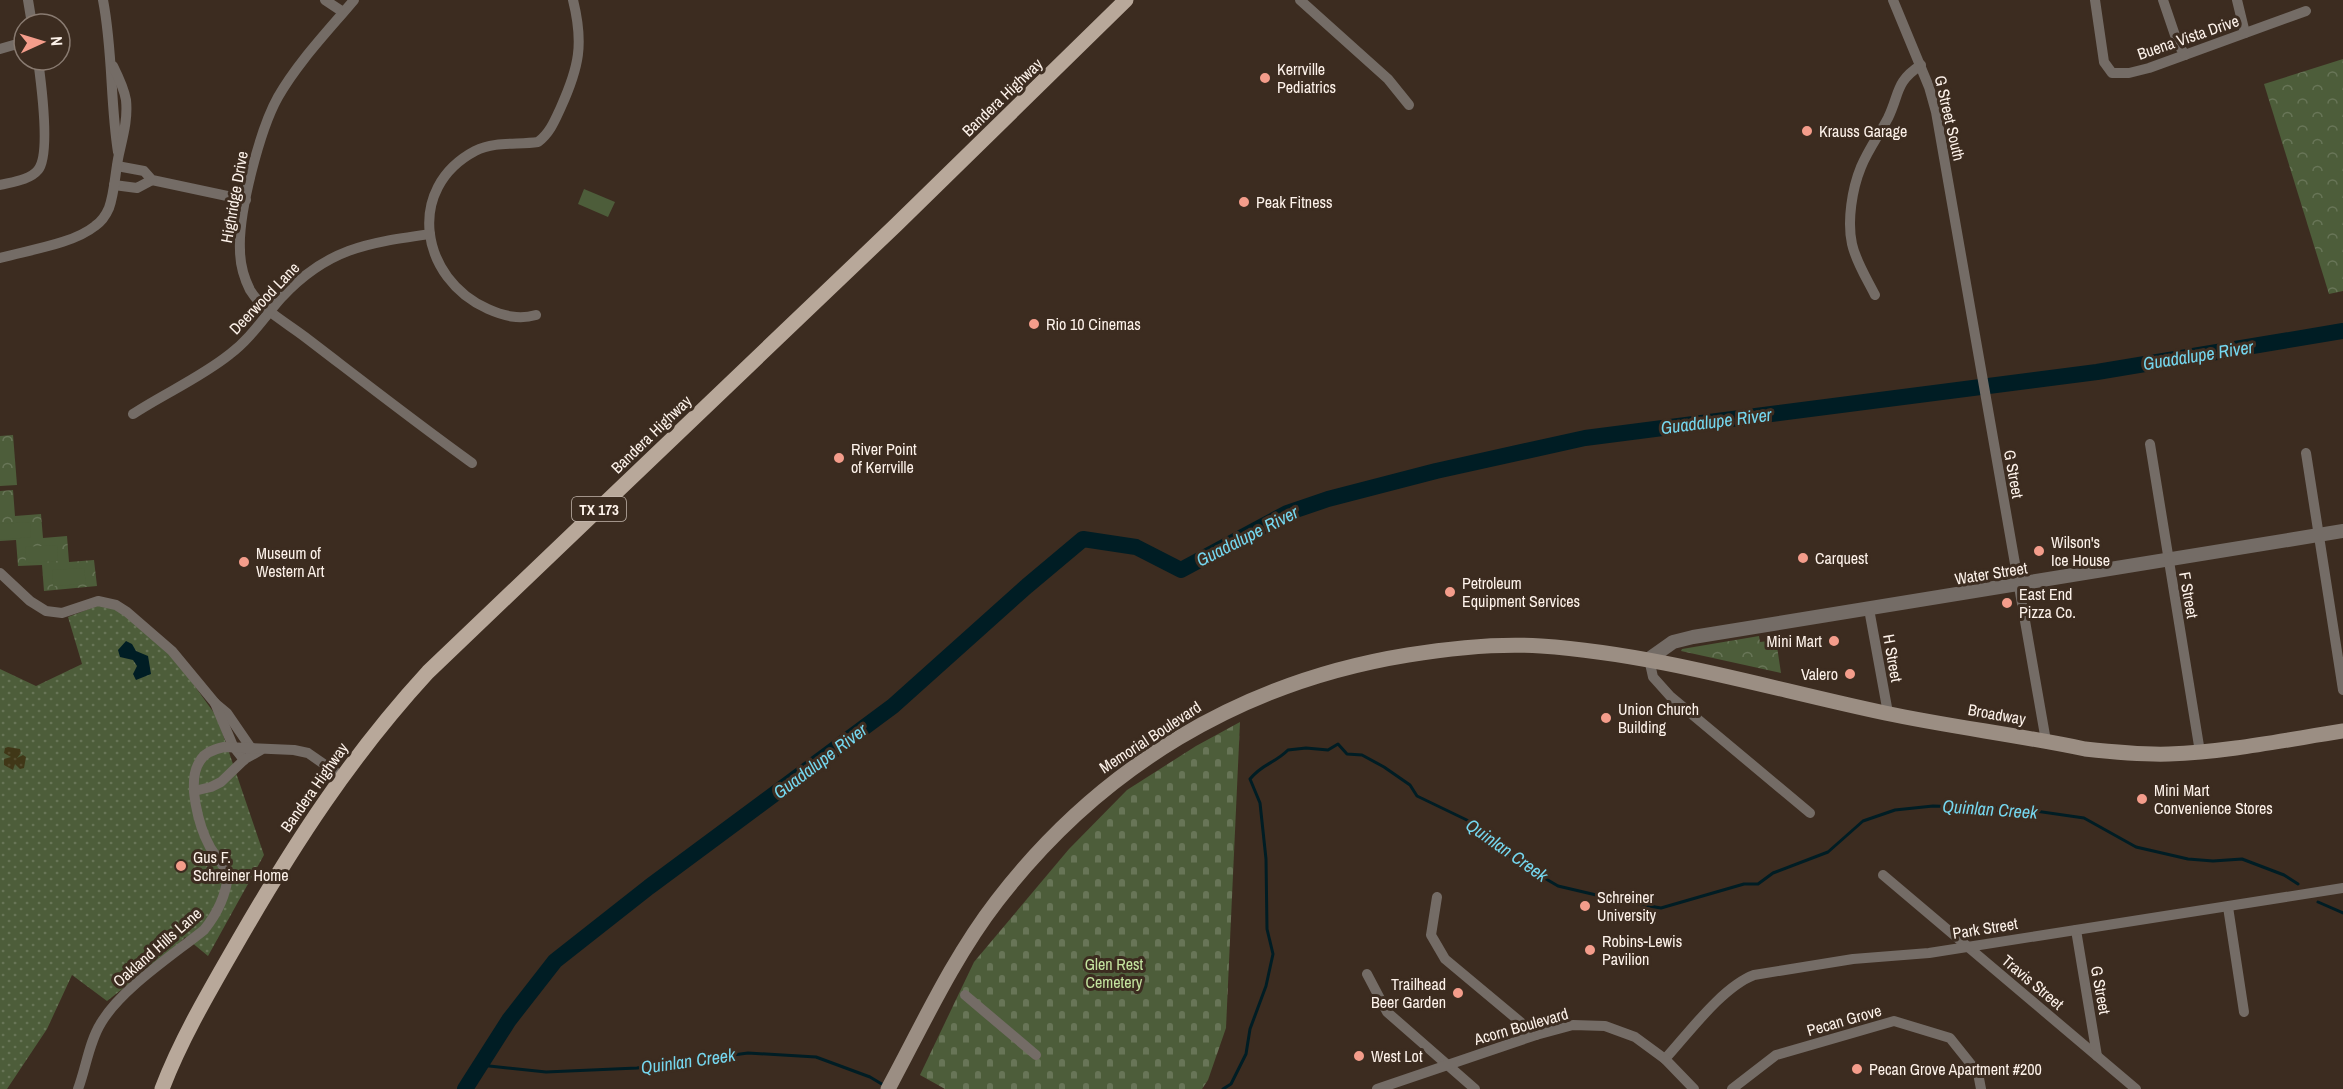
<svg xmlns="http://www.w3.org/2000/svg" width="2343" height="1089" font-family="'Archivo Narrow',sans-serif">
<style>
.grass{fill:url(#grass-dots)}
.sand{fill:url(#sand-dots)}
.cemetery{fill:url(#cemetery-stones)}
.park{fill:url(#park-crowns)}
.pitch{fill:#4d5d3a}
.water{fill:#001d24}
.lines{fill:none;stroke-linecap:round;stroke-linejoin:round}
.stream{stroke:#001d24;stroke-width:3}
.river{stroke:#001d24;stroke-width:16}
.minor{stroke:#746c66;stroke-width:10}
.tertiary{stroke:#746c66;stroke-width:14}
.secondary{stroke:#9b8e83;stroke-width:15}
.primary{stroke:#b8a89a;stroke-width:15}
.poi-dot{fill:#f49d8b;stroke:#3c2c20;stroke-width:2}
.labels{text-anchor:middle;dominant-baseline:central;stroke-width:6;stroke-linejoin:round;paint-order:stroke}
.shield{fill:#3c2c20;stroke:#c3b7ad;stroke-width:1.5}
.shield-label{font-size:15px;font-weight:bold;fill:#fdf2ea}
.street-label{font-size:16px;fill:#fdf2ea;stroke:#3c2c20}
.poi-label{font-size:16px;fill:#fdf2ea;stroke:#3c2c20;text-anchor:start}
.park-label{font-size:16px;fill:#c4e49f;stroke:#3c2c20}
.water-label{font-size:18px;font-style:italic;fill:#75d7ef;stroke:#3c2c20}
</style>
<defs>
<pattern id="grass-dots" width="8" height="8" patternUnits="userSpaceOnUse" patternTransform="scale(1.5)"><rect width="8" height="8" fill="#4d5d3a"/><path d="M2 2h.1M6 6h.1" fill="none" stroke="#687557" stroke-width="1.8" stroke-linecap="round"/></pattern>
<pattern id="sand-dots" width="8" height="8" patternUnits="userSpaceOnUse" patternTransform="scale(1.5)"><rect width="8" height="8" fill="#403717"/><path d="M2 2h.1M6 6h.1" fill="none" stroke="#534b2e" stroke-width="1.8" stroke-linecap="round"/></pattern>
<pattern id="cemetery-stones" width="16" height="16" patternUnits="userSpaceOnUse" patternTransform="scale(1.5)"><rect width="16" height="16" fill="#4d5d3a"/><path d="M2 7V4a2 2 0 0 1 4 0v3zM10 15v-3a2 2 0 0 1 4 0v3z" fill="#687557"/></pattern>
<pattern id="park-crowns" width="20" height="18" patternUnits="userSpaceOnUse" patternTransform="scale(1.5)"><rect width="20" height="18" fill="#4d5d3a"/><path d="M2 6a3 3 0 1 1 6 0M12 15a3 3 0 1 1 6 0" fill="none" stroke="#687557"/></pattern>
</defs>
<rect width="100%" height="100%" fill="#3c2c20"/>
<polygon class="grass" points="102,604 125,613 173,656 217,717 264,855 208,956 185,937 175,948 107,1001 72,975 47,1029 7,1089 0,1089 0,669 36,686 82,664 68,617"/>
<polygon class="sand" points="8,747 20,749 21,753 17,758 23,755 26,757 24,768 20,769 15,764 13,770 4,765 4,759 11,757 4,753 5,748"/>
<polygon class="cemetery" points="1240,722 1226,1028 1208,1080 1202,1089 945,1089 920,1075 974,962 1069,849 1127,790 1196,746"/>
<g class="park">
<polygon points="2343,59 2343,291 2329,294 2264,84"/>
<polygon points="13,435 17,485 0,486 0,436"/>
<polygon points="13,490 15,516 41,514 43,538 67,536 69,562 94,560 97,586 44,591 42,565 18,566 16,540 0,541 0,491"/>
<polygon points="1759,636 1760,642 1776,640 1781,673 1681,651 1682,649"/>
</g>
<g class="pitch">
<polygon points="584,189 615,202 608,217 578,204"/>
<polygon points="30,522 31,537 0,540 0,524"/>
<polygon points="57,545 58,561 26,563 25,547"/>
<polygon points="84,568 86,584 53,586 52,570"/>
</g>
<polygon class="water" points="126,641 132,644 136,651 148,656 151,674 136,680 133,674 137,666 133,660 120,657 118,650"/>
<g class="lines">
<g class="stream">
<polyline points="2318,902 2343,913"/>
<polyline points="480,1065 546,1072 637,1068 748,1053 816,1057 870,1077 885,1086"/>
<path d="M1223,1089L1231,1084L1246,1054L1250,1029L1266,986L1273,954L1267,929L1266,859L1260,803L1250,779C1263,763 1274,764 1288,750L1306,748L1328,750L1338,744L1347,754L1362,755L1384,767L1410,785L1417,796L1473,823L1497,846L1519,863L1558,886L1626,902L1661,908L1744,884H1758L1773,873L1828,852L1863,821L1895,810L1933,806L2021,809L2084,818L2136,847L2188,859L2213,861L2242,859L2284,875L2298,884"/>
</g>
<polyline class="river" points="465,1089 509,1020 555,961 649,887 893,706 1027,586 1083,539 1136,547 1181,570 1287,513 1328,499 1436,471 1585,438 2097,372 2343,331"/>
<g class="minor">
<polyline points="28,0 32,24"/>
<path d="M103,0C113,51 110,101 118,152"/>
<polyline points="325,0 343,12"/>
<path d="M354,0C328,31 298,62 278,97C260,129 238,213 240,250C240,263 244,278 250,290C262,310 287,323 305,337C360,379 415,422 472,463"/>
<polyline points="1300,0 1388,79 1409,105"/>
<polyline points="1893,0 1929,87 1936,112 2046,741"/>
<polyline points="2095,0 2104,62 2112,73 2129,73 2149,68 2306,11"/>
<polyline points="2163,0 2178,44 2185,55"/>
<polyline points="2237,0 2245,33"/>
<polyline points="0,49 24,42"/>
<polyline points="117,166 144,171 152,180 246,200"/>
<path d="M0,185C12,182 30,180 38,170C51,155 41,82 38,60"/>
<polyline points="114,185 137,188 152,180"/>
<path d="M0,258C28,250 73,244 95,226C101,222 106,215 109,208C115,191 115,172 119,154C123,136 128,119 126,100C124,88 118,76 113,66"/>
<path d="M1875,295C1867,279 1856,262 1852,244C1847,221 1852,189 1861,167C1868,150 1879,135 1888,118C1900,93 1895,82 1921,65"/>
<path d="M536,315C519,320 504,316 488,309C420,279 405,188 475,151C495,141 517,145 538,142C550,133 555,120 561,107C579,67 584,44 573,0"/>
<path d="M133,414C165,393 200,378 230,354C251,338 265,316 282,297C328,248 367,243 430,234"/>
<polyline points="2150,444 2200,752"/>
<polyline points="2306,453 2343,690"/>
<polyline points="0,573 30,601 46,611 62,613 98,601 116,605 127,612 172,651 215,703 227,713 253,751"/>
<polyline points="1869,609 1888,713"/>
<polyline points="1649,659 1653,677 1670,696 1810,813"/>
<polyline points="215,703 233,746 244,760"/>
<polyline points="194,791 211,787 221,782 245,759 261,750"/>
<polyline points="1883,875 2136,1089"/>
<polyline points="1437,897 1431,935 1445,959 1536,1035"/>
<polyline points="2228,907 2244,1012"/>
<polyline points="2076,930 2097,1056"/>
<polyline points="1367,974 1387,1012 1475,1089"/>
<polyline points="965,995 1036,1055"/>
<path d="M1665,1059C1688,1034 1722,987 1754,975L1853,959L1929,953L2343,888"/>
<path d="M78,1089C86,1068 89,1042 101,1023C121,989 173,955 204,930C217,914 226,895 228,875C224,864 216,857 210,847C199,827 186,781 200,761C204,753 215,749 224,747L294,750L308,753L341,776"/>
<polyline points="1377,1089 1536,1035 1573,1025 1605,1026 1635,1037 1665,1059 1694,1089"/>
<polyline points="1732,1089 1776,1055 1894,1021 1950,1038 1978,1073 1981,1089"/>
</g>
<polyline class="tertiary" points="1649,659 1673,642 1693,637 2343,531"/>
<path class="secondary" d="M888,1089C922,1026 953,958 997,901C1100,767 1241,682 1408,655C1451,648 1497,643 1541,646C1658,654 1771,689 1885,713C1951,727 2019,735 2085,749C2113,752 2141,755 2169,754C2227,752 2285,740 2343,731"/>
<path class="primary" d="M162,1089C181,1039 210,990 237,943C294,844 350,757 428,672L896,225L1126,0"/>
</g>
<g class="poi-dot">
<circle cx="1265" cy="78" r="6"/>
<circle cx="1807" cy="131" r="6"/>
<circle cx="1244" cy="202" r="6"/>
<circle cx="1034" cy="324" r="6"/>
<circle cx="839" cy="458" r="6"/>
<circle cx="2039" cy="551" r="6"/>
<circle cx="1803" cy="558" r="6"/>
<circle cx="244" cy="562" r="6"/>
<circle cx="1450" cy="592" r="6"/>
<circle cx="2007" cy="603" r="6"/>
<circle cx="1834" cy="641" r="6"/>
<circle cx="1850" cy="674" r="6"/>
<circle cx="1606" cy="718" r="6"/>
<circle cx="2142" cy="799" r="6"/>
<circle cx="181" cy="866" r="6"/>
<circle cx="1585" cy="906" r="6"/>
<circle cx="1590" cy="950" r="6"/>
<circle cx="1458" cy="993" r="6"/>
<circle cx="1359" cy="1056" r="6"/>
<circle cx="1857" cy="1069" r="6"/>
</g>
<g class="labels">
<rect class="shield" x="572" y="497" width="54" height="24" rx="4.5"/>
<g class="shield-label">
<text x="599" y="509">TX 173</text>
</g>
<g class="street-label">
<text transform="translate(2188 37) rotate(-19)">Buena Vista Drive</text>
<text transform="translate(1002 97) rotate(-44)">Bandera Highway</text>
<text transform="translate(1950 118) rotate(77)">G Street South</text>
<text transform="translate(234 197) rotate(-80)">Highridge Drive</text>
<text transform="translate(264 298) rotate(-46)">Deerwood Lane</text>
<text transform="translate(651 434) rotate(-44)">Bandera Highway</text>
<text transform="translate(2014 474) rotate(80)">G Street</text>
<text transform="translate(1991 573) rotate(-9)">Water Street</text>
<text transform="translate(2189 595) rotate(80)">F Street</text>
<text transform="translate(1893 658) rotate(80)">H Street</text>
<text transform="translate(1997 714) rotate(10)">Broadway</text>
<text transform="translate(1150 737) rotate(-33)">Memorial Boulevard</text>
<text transform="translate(314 787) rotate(-55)">Bandera Highway</text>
<text transform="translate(1985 928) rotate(-9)">Park Street</text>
<text transform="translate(157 947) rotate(-41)">Oakland Hills Lane</text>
<text transform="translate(2033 982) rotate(40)">Travis Street</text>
<text transform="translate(2101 990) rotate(80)">G Street</text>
<text transform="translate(1844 1020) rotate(-16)">Pecan Grove</text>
<text transform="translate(1521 1026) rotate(-16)">Acorn Boulevard</text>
</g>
<g class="poi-label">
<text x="1277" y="69">Kerrville<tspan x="1277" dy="18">Pediatrics</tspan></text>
<text x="1819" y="131">Krauss Garage</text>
<text x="1256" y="202">Peak Fitness</text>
<text x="1046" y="324">Rio 10 Cinemas</text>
<text x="851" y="449">River Point<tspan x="851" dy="18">of Kerrville</tspan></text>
<text x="2051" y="542">Wilson's<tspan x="2051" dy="18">Ice House</tspan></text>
<text x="256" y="553">Museum of<tspan x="256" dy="18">Western Art</tspan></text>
<text x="1815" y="558">Carquest</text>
<text x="1462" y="583">Petroleum<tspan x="1462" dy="18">Equipment Services</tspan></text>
<text x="2019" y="594">East End<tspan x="2019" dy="18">Pizza Co.</tspan></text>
<text x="1822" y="641" text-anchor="end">Mini Mart</text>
<text x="1838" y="674" text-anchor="end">Valero</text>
<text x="1618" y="709">Union Church<tspan x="1618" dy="18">Building</tspan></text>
<text x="2154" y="790">Mini Mart<tspan x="2154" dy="18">Convenience Stores</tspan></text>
<text x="193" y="857">Gus F.<tspan x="193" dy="18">Schreiner Home</tspan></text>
<text x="1597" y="897">Schreiner<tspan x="1597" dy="18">University</tspan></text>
<text x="1602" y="941">Robins-Lewis<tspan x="1602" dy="18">Pavilion</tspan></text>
<text x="1446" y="984" text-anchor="end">Trailhead<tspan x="1446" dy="18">Beer Garden</tspan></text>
<text x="1371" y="1056">West Lot</text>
<text x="1869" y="1069">Pecan Grove Apartment #200</text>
</g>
<g class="park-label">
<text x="1114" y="964">Glen Rest<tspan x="1114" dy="18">Cemetery</tspan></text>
</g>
<g class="water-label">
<text transform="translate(2198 355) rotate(-9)">Guadalupe River</text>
<text transform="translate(1716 421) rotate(-7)">Guadalupe River</text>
<text transform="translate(1247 536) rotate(-27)">Guadalupe River</text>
<text transform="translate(820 761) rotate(-37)">Guadalupe River</text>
<text transform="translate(1990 809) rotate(4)">Quinlan Creek</text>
<text transform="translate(1507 850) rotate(35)">Quinlan Creek</text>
<text transform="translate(688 1061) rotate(-8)">Quinlan Creek</text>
</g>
</g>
<g transform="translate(42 42) rotate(86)"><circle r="28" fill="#3c2c20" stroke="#897b71" stroke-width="1.5"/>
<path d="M0-4.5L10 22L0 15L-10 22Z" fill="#f49d8b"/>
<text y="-9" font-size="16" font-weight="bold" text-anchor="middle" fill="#fdf2ea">N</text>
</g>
</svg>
